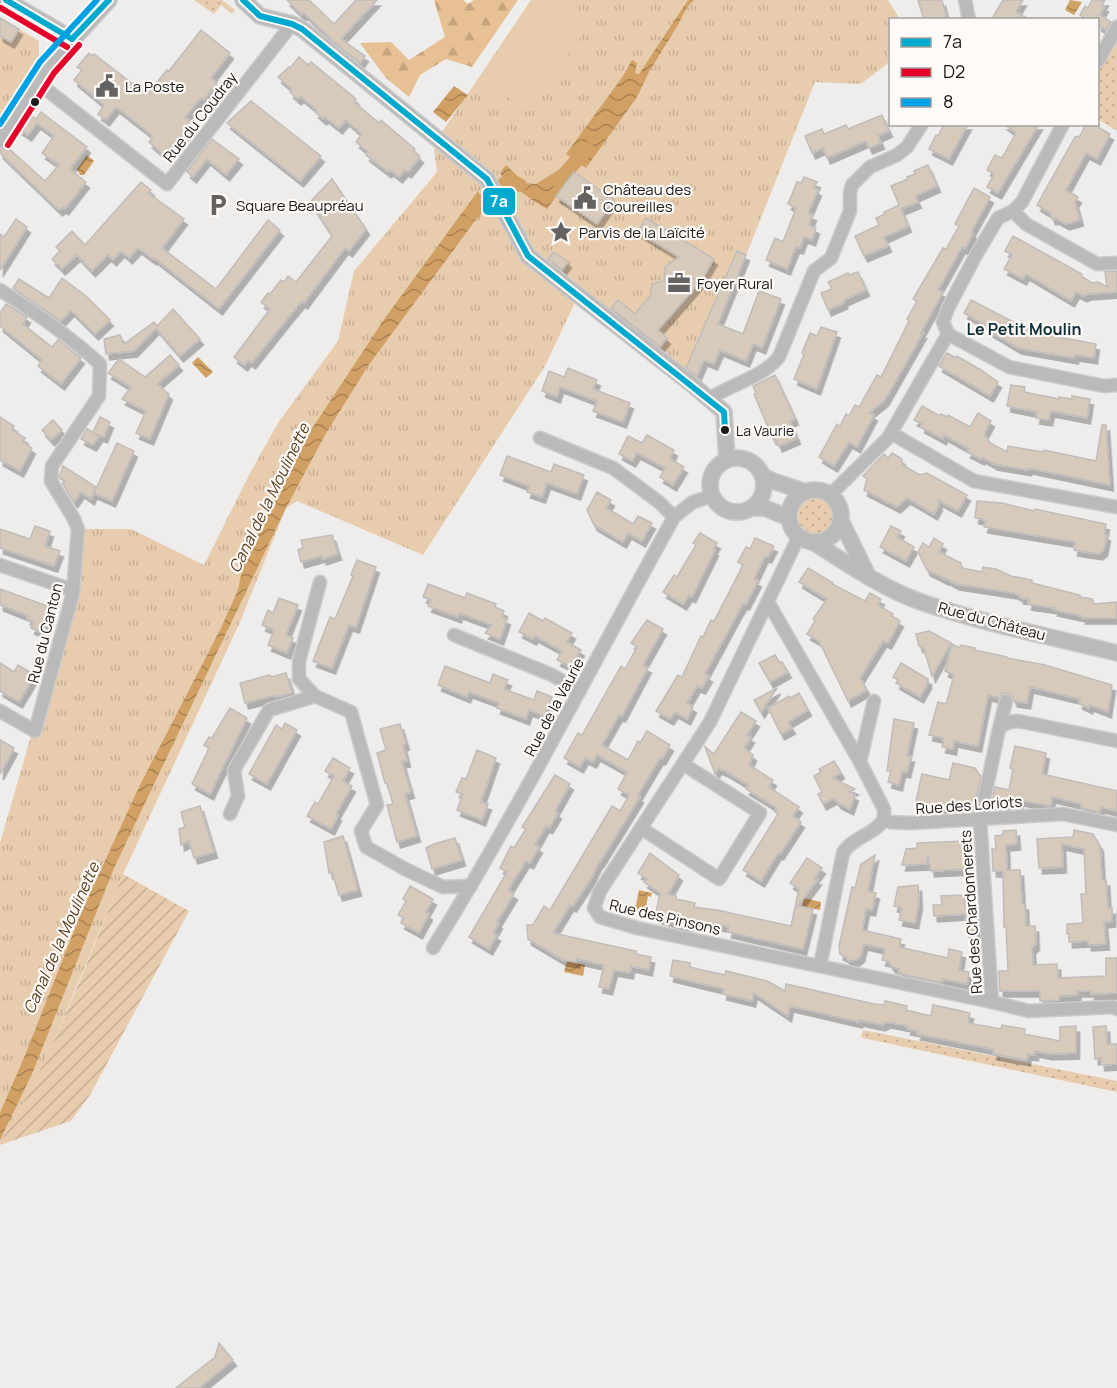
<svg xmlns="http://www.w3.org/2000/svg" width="1117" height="1388" font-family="Manrope,sans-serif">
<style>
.grass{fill:url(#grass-dots)}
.forest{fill:url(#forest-firs)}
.park{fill:url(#park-tufts)}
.garden{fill:url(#garden-furrows)}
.pitch{fill:#e8ccae}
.water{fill:url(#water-waves)}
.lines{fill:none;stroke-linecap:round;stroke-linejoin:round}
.canal{stroke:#d0a064;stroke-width:14}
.building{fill:#d8caba;stroke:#bfbdbb;stroke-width:1.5;filter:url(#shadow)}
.minor-casing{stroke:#cccbca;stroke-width:15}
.tertiary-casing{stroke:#cccbca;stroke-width:18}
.minor{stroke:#bbbaba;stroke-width:12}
.tertiary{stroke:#bbbaba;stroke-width:15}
.bus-1-casing{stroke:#fefaf7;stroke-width:10}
.bus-2-casing{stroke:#fefaf7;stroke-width:10}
.bus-3-casing{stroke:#fefaf7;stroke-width:10}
.bus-1{stroke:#00a9ce;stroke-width:6}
.bus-2{stroke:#e4002b;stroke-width:6}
.bus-3{stroke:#00a0e4;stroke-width:6}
.bus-dot{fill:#1a1917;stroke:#fefaf7;stroke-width:2}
.labels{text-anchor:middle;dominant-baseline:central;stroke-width:4.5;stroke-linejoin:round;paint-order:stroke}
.bus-label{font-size:14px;fill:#1a1917;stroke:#fefaf7;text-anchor:start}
.poi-label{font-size:15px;fill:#1a1917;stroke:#fefaf7;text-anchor:start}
.street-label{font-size:15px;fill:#1a1917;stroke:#fefaf7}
.neighbourhood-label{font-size:16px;font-weight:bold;fill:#0f2f38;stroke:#fefaf7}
.water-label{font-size:16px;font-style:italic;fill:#593c1b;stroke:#fefaf7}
.line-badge{stroke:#fefaf7;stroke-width:2}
.badge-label{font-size:16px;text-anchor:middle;font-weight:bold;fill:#fff}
</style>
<defs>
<pattern id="grass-dots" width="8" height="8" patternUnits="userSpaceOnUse" patternTransform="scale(1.5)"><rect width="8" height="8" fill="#e8ccae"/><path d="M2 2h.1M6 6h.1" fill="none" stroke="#c6af95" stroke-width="1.8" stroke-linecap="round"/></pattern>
<pattern id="forest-firs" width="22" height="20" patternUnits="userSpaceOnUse" patternTransform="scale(1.5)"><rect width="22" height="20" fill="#e7c093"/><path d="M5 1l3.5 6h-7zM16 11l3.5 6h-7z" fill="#c6a47e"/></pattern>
<pattern id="park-tufts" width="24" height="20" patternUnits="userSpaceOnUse" patternTransform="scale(1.5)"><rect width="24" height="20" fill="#e8ccae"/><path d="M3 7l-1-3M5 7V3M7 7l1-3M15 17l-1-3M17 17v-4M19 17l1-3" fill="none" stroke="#c6af95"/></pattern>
<pattern id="garden-furrows" width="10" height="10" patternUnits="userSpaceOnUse" patternTransform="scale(1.5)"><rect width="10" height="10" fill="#e8ccae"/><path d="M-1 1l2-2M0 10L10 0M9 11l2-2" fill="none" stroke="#c6af95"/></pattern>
<pattern id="water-waves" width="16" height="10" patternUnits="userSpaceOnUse" patternTransform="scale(1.5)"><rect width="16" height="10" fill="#d0a064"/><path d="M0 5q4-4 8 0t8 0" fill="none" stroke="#a88251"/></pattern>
<filter id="shadow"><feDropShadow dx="3.5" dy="6" stdDeviation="0" flood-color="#0004"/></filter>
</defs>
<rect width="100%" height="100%" fill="#efedeb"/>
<g class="grass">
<polygon points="194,0 222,0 235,10 232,14 221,5 214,14"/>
<polygon points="1117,27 1117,131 1098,119 1098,61"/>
<path d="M816,496L824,497L836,510C835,536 818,539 799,527L798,510L801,502L807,498Z"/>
<polygon points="863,1030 1117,1081 1117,1092 863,1038 861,1037"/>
</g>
<polygon class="forest" points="434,0 463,0 468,4 474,0 518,0 472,67 446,59 420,75 409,97 386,78 360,43 391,42 409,60 445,37"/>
<g class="park">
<polygon points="531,0 888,0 900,19 890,20 890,57 887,64 861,84 815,82 694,386 578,296 545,366 423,555 297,501 286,508 240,622 123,874 47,1058 23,1106 0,1142 0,843 73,591 78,529 131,529 204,565 250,473 278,423 338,341 354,271 437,172 434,147 442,132"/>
<polygon points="19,29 39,41 39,57 0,120 0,36 11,42"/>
</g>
<path class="garden" d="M123,874L189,911L90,1095L71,1121L0,1145V1142C53,1059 85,965 123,874Z"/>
<polygon class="pitch" points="533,0 580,0 569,16 587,28 529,112 480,78"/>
<g class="water">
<polygon points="688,0 694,0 687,7 678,25 649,72 637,97 586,168 566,154 623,76 632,60 637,63 635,73 639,74"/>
<polygon points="1070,0 1082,2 1074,15 1065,10"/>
<polygon points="454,86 468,95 446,122 433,112"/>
<polygon points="87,155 94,161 84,175 80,175 77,169"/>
<polygon points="506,165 525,183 536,184 565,166 574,172 547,209 532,200 512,185 509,187 500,173"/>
<polygon points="478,191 486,206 368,366 325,435 286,508 114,868 32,1074 0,1140 0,1113 26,1053 81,913 139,787 221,628 238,590 243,565 259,532 313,427 385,318"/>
<polygon points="198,357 213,372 206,378 192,363"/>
<polygon points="639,890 652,893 651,897 648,896 645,913 635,910"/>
<polygon points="804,898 821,902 820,910 802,906"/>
<polygon points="567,961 585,965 583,976 564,972"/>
</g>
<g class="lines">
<g class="canal">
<polyline points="558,181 587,149"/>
<polyline points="473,213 480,203 509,180 520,185"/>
</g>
</g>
<g class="building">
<polygon points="287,0 309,0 334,24 356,0 377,0 341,39 365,56 360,63 335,43 304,13 302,15"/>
<polygon points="918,0 942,0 947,20 924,20"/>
<polygon points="1003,0 1023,0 1016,12 1030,20 991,20"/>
<polygon points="1092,0 1105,0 1102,5 1105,6 1100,15 1111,22 1106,30 1098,25 1098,20 1081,20 1083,17 1080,15 1085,6 1088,8"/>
<polygon points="0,18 19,29 11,42 0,36"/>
<polygon points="201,30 230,53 211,78 217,83 204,100 201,98 185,117 192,122 189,125 192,128 181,138 179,137 164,155 149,142 153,136 116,107 106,120 98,114 104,105 74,80 82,70 77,67 89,53 92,56 94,54 142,91 143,89 148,93 167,70 169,71"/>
<polygon points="299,57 308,65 311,62 356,99 354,102 379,123 381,120 415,149 414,151 420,157 408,172 405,170 399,177 390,170 388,172 366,155 368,152 356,142 362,134 346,120 339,128 325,117 323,119 315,112 317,110 300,96 298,99 290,92 292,89 278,77 289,67 290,68"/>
<polygon points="251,101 321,156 300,181 227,123"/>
<polygon points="41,112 87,147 70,169 86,182 65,209 63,207 59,210 0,153 0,150 7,147 45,181 59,165 42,153 54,136 37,123 28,135 19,129 29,114 36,119"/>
<polygon points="882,115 889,131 878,136 881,143 869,148 866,141 827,158 823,148 812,153 805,136 822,129 824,134 846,125 848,129"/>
<polygon points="944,124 968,124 949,159 929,149 936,135 938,136"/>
<polygon points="1004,124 1039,124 998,193 987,187 994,174 987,170 995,155 1002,158 1016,133"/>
<polygon points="1086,124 1093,124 1110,134 1097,159 1086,153 1066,190 1078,197 1075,202 1080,220 1066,224 1055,218 1052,219 1050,213 1037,205 1075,137 1080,136"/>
<polygon points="212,139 239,159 226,175 207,159 193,177 187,172"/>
<polygon points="928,165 937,186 915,196 918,202 901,209 908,226 884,237 888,246 864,256 855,236 879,225 876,218 885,214 884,212 899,205 891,186 908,179 907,177 915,174 914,171"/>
<polygon points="574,172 614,200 597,224 556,196"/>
<polygon points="804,177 817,182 814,188 818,190 808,213 813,215 809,225 816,228 812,240 804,237 800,248 796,247 787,269 766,260 775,238 783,242 796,208 788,204 797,182 801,183"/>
<polygon points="332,179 366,229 349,251 345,248 304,303 302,301 287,319 252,363 248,360 244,365 234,357 270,309 261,302 268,293 270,294 281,280 284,282 288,276 296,282 332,236 310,202"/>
<polygon points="141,182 151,190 148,193 184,219 162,248 216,289 268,220 280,230 219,309 154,258 153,259 138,248 129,258 121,251 113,260 108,255 92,271 77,255 62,269 52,259 60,251 56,247 72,231 85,245"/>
<polygon points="974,188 990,197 971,232 973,233 965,249 962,247 938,290 943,292 920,334 923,333 885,400 869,413 874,415 857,447 849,442 834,466 819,457 837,424 840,426 846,414 849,416 855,405 859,407 877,375 881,377 909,321 907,319 917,301 913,299 943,248 946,249 959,226 955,224"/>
<polygon points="646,218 714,259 701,281 658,330 667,338 660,347 611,308 618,300 635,314 650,296 652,284 664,281 665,267 679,257 638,232"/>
<polygon points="16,219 27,227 0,270 0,234 4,237"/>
<polygon points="1013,236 1082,274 1081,276 1092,283 1098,282 1107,287 1105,272 1117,271 1117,292 1088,294 1083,296 1076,292 1071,301 1026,274 1023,279 1004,269 1012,255 1005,251"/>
<polygon points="737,251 746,255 718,324 743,334 759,291 781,299 762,348 753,344 746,361 720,350 714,364 704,360 697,376 686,368"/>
<polygon points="554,252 568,262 562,270 548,259"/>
<polygon points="858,272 866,290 844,300 844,303 828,310 821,293 832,289 828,282 848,273 849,275"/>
<polygon points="62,278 86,296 110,320 95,334 71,310 61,321 13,288 19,279 49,298"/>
<polygon points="971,300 1033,332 1096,344 1094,358 1075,355 1075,358 1018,348 986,329 987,326 964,313"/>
<polygon points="6,304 27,317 23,324 52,347 58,340 81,358 61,384 38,366 42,360 0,326 0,313"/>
<polygon points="173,309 200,339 180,356 156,328 134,351 106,354 104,339 120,335 124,344 154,322 157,326"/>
<polygon points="821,327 837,332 817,389 794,379 804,354 802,353 810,333 817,336"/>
<polygon points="947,353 956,358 957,356 981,370 998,382 990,396 939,366"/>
<polygon points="170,355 179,365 157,384 169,394 150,439 136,433 146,411 122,399 131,387 108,373 119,359 145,377"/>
<polygon points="568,368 597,380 593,389 630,403 623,422 593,411 597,401 560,387 557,397 542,391 549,371 564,377"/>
<polygon points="775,375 793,414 795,419 790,421 797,438 779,446 775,438 773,439 754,394 756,393 753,386"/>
<polygon points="1011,385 1025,387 1024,392 1059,399 1059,397 1072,399 1072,396 1090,399 1087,418 1051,411 1049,420 1036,418 1037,412 1007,406"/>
<polygon points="922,406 940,416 941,414 947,417 948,415 970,427 978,413 991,421 984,434 990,443 1007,452 1008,446 1043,452 1044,450 1096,461 1102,425 1106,425 1110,485 1029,468 1028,470 994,464 982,457 981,459 967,452 969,449 944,435 943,439 921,427 922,424 914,420"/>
<polygon points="0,417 14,426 12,430 25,438 23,442 32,448 20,471 0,460"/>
<polygon points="100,417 110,422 104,437 94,433 99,436 93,445 81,439 87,429 93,432"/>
<polygon points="53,420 62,430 51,440 42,430"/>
<polygon points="647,435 674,450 670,459 684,467 673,485 660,477 665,468 637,453 632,461 619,454 628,436 642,443"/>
<polygon points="117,443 134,451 112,501 94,493"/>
<polygon points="892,453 902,459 902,465 920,475 927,473 967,495 958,511 938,500 939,505 934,514 907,498 897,507 864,490 867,479 863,476 884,454 888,458"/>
<polygon points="507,456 551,472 554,464 584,475 577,494 547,483 542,497 527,492 529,486 500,475"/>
<polygon points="63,466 96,487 91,499 81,492 74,502 63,484 65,481 59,478"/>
<polygon points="597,492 611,500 606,508 620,516 633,524 638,516 652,523 642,541 628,533 623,542 594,525 587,510"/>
<polygon points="977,501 1002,503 1034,511 1035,509 1106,524 1104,534 1107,535 1104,550 1099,554 1074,550 1075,542 984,527 986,520 975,518"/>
<polygon points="35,526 50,531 45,546 60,551 54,566 0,548 0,529 30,539"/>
<polygon points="891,526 901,531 897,537 914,547 906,561 880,547"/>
<polygon points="700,533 717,543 713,549 715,550 692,597 689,595 683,604 663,592 674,575 677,577 696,545 693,543"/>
<polygon points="332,535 338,554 323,559 322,556 301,562 298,550 303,548 301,540"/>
<polygon points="755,538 774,546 768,557 765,556 754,579 758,581 746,604 744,603 740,609 705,674 709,676 702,688 697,686 687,703 693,707 687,719 675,712 670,719 656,711 678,675 682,677 701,636 703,637 711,620 714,621 743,565 738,562 746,547 750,549"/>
<polygon points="934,538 943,544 939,552 961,563 962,568 982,572 983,567 996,569 1011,576 1032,580 1032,583 1080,595 1080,597 1092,599 1094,604 1116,602 1117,618 1082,618 1082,616 1054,610 1055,608 1028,604 1029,599 1020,598 1020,596 1014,593 956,584 945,578 945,579 927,570 918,552 923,543 929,547"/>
<polygon points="357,560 376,567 356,627 349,625 332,668 313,661 330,617 335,619 353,576 351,575"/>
<polygon points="808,568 833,583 832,584 865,601 870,593 881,599 878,605 893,614 892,616 900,621 888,643 883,641 860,678 867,690 848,701 819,641 807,634 815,621 813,619 827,599 799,582"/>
<polygon points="428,584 465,598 467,593 496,604 495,607 504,611 502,617 507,619 500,639 485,633 492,625 459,613 458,617 428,606 431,600 423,597"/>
<polygon points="0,589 53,608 43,633 31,628 34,622 27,619 28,616 0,605"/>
<polygon points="279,598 298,605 286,635 293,638 287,653 268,645 274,630 262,625 268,610 273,613"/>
<polygon points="529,613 543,621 545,618 572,633 567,642 581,650 571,667 557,660 562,651 535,636 533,639 519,632"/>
<polygon points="647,620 663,629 643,665 648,667 622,716 619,715 602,745 628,760 638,741 640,743 647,731 670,745 662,759 660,758 638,795 640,797 600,862 599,862 591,879 573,906 570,905 553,933 636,951 636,954 651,957 649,970 631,966 630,973 614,970 609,989 599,987 604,965 577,959 576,962 563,960 528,939 527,925 533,925 544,906 550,910 612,806 620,811 629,795 618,789 627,772 597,755 593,762 585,758 580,767 564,758 578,733 582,735 621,666 625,669 637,647 631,643"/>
<polygon points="929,631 951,643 932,676 924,649 919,646 916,634"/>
<polygon points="952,644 959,648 961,645 975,648 975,650 1007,657 1007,658 1045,665 1112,685 1108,712 1090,705 1089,708 1079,703 1080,699 1030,687 1027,703 1014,701 1012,696 1007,693 1003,693 999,698 988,695 978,746 954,741 953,749 942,747 944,738 929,735 938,702 946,704 954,675 945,671"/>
<polygon points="775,655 780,663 782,662 788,672 770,682 759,663"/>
<polygon points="0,663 14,672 18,665 35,675 19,702 0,691"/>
<polygon points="901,663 928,679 928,683 920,697 896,683 898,680 893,677"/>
<polygon points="445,666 490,683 493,674 508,680 504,689 534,700 537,691 552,697 544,716 529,710 526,719 497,708 499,703 469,692 467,697 438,685"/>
<polygon points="286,673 292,693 276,697 276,695 245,703 240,683 270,675 271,677"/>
<polygon points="777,688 761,712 754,700"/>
<polygon points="799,693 808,710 788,722 792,728 781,734 768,708 789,696 790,698"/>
<polygon points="230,708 247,718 210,794 192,784 209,748 204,745 209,737 212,738"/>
<polygon points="741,712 756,721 747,735 751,737 744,748 753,755 749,765 773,780 769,787 799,807 793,816 801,822 780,854 778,853 761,881 743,870 778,814 775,812 777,808 746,789 748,785 727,772 718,768 715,774 705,747 714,754"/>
<polygon points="894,719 914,723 907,756 911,756 907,772 902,771 899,785 888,782 891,771 887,771"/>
<polygon points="285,723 297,730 267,784 249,774 276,725 282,729"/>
<polygon points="400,724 406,744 403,745 407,761 402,762 411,792 405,794 417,836 397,842 387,805 393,804 387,783 385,783 377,753 386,750 380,729"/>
<polygon points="0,740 14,748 0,774"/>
<polygon points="1015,746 1046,753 1042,774 1117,791 1117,811 1101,807 1100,812 1081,808 1082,804 1052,797 1051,806 1020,800 1018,808 998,808 999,804 992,803 995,787 1009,790 1013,769 1010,768"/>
<polygon points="477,750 496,758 481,802 488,804 482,820 457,810 463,794 456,792 462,778 466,779"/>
<polygon points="333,758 350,768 343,781 352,786 336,814 338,815 331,829 307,816 315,802 318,804 334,776 325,771"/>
<polygon points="834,761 841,773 832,778 855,789 849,792 855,795 850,809 838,803 834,798 823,804 818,794 822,792 814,776 821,772 819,769"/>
<polygon points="953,763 975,768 981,777 973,811 961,812 916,801 922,774 949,780"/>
<polygon points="555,775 570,784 555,811 558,813 549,828 546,826 535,845 539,847 535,854 530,863 526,861 508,890 514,894 497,922 499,923 493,933 497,935 489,949 469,937 507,872 500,868 511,846 514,848 526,829 522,827"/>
<polygon points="200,806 214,852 194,858 189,841 181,845 179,829 185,827 181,812"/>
<polygon points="1016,830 1017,844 1006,845 1007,870 1020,870 1022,904 1025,904 1026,926 1035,926 1036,944 1032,948 1033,965 1057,964 1058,978 1106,976 1106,958 1117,958 1117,993 1091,994 1091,991 1078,991 1077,995 1059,996 1059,1000 1040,1001 1040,991 1000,991 999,971 1008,971 1007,947 1006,927 1004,927 1003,871 993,871 992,849 996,849 995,836 1003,835 1003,831"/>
<polygon points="1074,830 1093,834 1100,846 1102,880 1106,880 1108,909 1112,908 1112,921 1104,922 1106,944 1088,945 1088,941 1069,942 1069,934 1067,934 1067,924 1083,923 1081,894 1086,894 1084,849 1062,844 1063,867 1039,868 1037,839 1073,837"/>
<polygon points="343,836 358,890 339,895 332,872 329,873 324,842"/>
<polygon points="455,838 462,860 432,869 426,848 434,844"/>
<polygon points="967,841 968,869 931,871 928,855 927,864 902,865 906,849 917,848 917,843"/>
<polygon points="650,853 679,875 668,894 676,896 676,899 695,903 694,907 717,910 791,926 799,889 790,883 807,858 822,868 814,879 818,879 798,906 813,909 803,949 728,932 729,927 697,921 696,925 688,924 688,926 655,917 660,893 644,882 647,879 638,873"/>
<polygon points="875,855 868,891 876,893 872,910 866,909 862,930 901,939 899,947 948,958 949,949 962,952 959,970 969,972 967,984 943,979 942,983 899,973 900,969 892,967 888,961 882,960 885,949 864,944 861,956 856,960 849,961 846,957 840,954 839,946 852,887 855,888 861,864"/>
<polygon points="918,885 919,903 915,923 899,920 902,908 894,906 898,887"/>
<polygon points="410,886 433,899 426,912 429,914 419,933 401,923 404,918 398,915 406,901 403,899"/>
<polygon points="964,895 965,907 977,906 979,932 966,932 965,914 934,916 933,905 942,905 941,896"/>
<polygon points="673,960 690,963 690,967 702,970 725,975 726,971 767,981 785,991 786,984 874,1004 884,1005 885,1001 907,1006 906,1010 931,1016 933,1005 957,1010 970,1013 968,1023 1001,1029 1002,1025 1025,1029 1024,1034 1060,1041 1060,1027 1076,1026 1076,1053 1049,1054 1035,1051 1035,1055 1028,1054 1027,1060 993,1054 994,1050 987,1048 917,1034 918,1031 907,1029 908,1026 887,1022 882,1025 859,1020 859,1022 790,1006 788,1016 754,993 752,1001 723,994 724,989 670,976"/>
<polygon points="1106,1026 1107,1044 1117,1044 1117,1064 1101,1065 1101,1058 1095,1059 1093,1027"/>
<polygon points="219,1343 233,1360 199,1388 176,1388 215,1357"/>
</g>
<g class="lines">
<g class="minor-casing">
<g id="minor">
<polyline points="965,0 969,20"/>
<polyline points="1098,61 1117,27"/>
<polyline points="37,82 167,184 292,24"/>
<polyline points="1013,211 1026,224 1097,264 1117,263"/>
<path d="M0,290C35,312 69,336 100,364L99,396L52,466L51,481L74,519L78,529L73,593L35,731L0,711"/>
<polyline points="948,334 1009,367 1104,386 1117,385"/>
<path d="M709,399C731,384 762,378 779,357L814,271L831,258L850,211V193L852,185L870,167L897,155L907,147L922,124"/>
<polyline points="891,433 974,481 1117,507"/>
<polyline points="540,438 613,468 659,502 674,517"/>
<polyline points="830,495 888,438 948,334 943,322 948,308 976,255 998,218 1013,211 1022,202 1063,124"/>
<polyline points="799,536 710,722 600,891 594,908 600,917 637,928 992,1002 1029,1011 1113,1007 1117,1009"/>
<polyline points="0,565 67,588 73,593"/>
<polyline points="320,582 299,661 299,679 315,696 351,712 377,805 361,831 366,847 407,870 443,887 471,886"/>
<polyline points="768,602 860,762 884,809 884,819 890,822 910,823 1063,814 1117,825"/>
<polyline points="454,635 552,675 580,691"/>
<polyline points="999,729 1006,701"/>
<polyline points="860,762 874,701"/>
<polyline points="230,814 238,796 234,770 269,710 315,696"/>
<polyline points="641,828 719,879 760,813 683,764"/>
<path d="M433,948C520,808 594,661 674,517L693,502L712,496"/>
<path d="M820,966L843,853C852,837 875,835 884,819"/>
<path d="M992,1002L980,819L999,729C1004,723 1009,722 1018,721L1117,741"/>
</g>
</g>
<g class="tertiary-casing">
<g id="tertiary">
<polyline points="6,0 72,39"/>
<polyline points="243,0 260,16 292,24 302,29 487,179 528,256 694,386 724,412 727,459"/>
<polyline points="0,140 47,68 109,0"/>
<circle cx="737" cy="485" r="27"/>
<polyline points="763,476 773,481 806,492"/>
<circle cx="815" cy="516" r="26"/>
<polyline points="752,508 765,508 789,518"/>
<polyline points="841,521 868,576"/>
<path d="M813,542C848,564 882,588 921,602C985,624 1052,637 1117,653"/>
</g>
</g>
<use href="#minor" class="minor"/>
<use href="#tertiary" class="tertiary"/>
<g class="bus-1-casing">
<g id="bus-1">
<polyline points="6,0 72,39"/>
<polyline points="243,0 260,16 292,24 302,29 487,179 528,256 724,412 725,430"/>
<polyline points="72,39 109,0"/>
</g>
</g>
<g class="bus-2-casing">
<g id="bus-2">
<polyline points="1,8 67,47"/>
<polyline points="8,145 54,73 79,45"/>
</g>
</g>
<g class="bus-3-casing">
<polyline id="bus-3" points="0,124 40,62 97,0"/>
</g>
<use href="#bus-1" class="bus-1"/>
<use href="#bus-2" class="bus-2"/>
<use href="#bus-3" class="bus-3"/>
</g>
<defs>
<g id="civic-bare" transform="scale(1.8)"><path d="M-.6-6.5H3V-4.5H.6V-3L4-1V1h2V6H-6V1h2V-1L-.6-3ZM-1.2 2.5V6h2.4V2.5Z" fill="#656361" stroke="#fefaf7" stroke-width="2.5" paint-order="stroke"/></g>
<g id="parking-bare" transform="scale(1.8)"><path d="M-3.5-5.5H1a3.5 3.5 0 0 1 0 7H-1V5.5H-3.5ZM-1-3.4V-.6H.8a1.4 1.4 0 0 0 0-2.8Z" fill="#656361" stroke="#fefaf7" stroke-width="2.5" paint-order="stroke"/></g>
<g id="sight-bare" transform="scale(1.8)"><path d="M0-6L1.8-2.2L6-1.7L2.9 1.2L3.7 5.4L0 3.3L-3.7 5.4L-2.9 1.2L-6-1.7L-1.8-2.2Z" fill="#656361" stroke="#fefaf7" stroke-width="2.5" paint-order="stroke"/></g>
<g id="office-bare" transform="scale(1.8)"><path d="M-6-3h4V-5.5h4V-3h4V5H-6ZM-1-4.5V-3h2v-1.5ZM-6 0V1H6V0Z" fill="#656361" stroke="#fefaf7" stroke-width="2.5" paint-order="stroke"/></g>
</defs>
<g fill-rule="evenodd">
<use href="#civic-bare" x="107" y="86"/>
<use href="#civic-bare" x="585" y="198"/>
<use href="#parking-bare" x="218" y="205"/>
<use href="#sight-bare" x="561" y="232"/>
<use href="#office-bare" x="679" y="283"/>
</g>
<g class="bus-dot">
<circle cx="35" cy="102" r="5"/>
<circle cx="725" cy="430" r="5"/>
</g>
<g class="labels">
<g class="bus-label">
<text x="736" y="430">La Vaurie</text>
</g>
<g class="poi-label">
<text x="125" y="86">La Poste</text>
<text x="603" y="189">Château des<tspan x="603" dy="17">Coureilles</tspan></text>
<text x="236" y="205">Square Beaupréau</text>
<text x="579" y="232">Parvis de la Laïcité</text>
<text x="697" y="283">Foyer Rural</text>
</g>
<g class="street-label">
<text transform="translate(200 117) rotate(-52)">Rue du Coudray</text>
<text transform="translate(992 621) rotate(15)">Rue du Château</text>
<text transform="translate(45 633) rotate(-76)">Rue du Canton</text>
<text transform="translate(554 707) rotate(-62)">Rue de la Vaurie</text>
<text transform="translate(969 805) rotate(-4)">Rue des Loriots</text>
<text transform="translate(971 912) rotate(-94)">Rue des Chardonnerets</text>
<text transform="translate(665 917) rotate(13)">Rue des Pinsons</text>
</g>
<g class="neighbourhood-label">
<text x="1024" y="329">Le Petit Moulin</text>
</g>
<g class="water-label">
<text transform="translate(269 498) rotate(-64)">Canal de la Moulinette</text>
<text transform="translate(61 938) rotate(-66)">Canal de la Moulinette</text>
</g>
</g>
<rect class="line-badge" x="482" y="187" width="34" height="29" rx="6" fill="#00a9ce"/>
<g class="badge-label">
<text x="499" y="207">7a</text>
</g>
<rect x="889" y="18" width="210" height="108" fill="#fefaf7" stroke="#a3a09d" stroke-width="1.5"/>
<rect x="901" y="38" width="30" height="9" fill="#00a9ce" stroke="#a3a09d" stroke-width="1.5"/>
<text x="943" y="48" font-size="18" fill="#1a1917">7a</text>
<rect x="901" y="68" width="30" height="9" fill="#e4002b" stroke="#a3a09d" stroke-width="1.5"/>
<text x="943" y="78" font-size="18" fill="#1a1917">D2</text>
<rect x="901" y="98" width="30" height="9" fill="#00a0e4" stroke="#a3a09d" stroke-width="1.5"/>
<text x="943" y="108" font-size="18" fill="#1a1917">8</text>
</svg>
